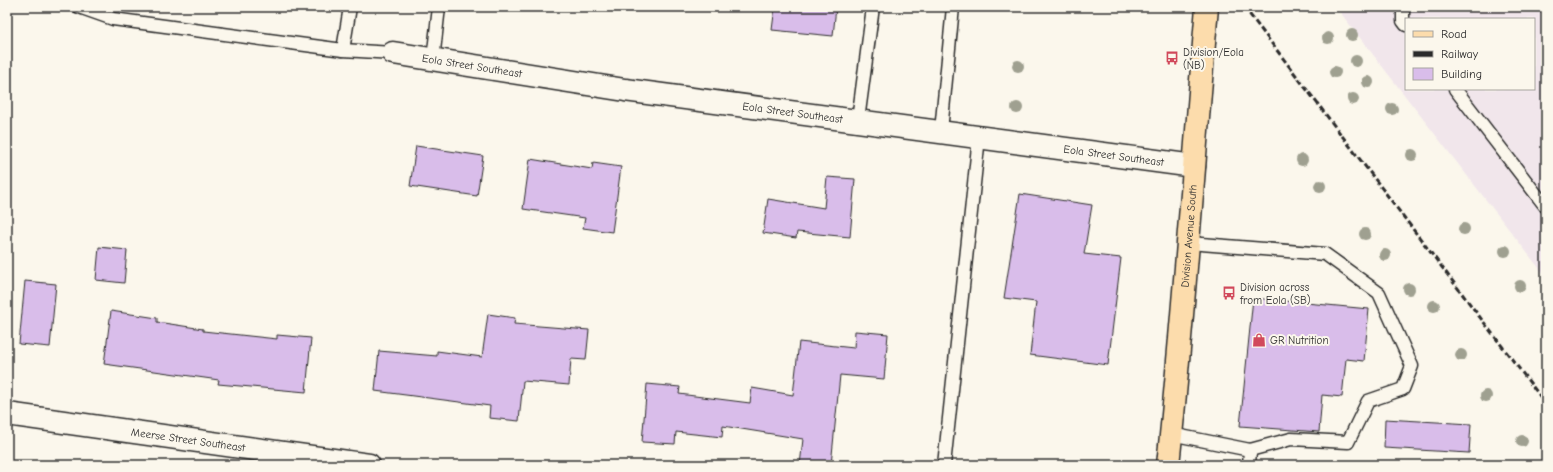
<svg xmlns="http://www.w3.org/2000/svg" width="1553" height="472" font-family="'Comic Neue',sans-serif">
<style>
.built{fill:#f1e6eb;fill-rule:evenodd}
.building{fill:#d9bdea;stroke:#2b2b2b}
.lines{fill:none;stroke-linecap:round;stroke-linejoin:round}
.service-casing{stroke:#2b2b2b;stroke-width:15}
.minor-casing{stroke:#2b2b2b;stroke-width:25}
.primary-casing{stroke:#2b2b2b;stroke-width:25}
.service{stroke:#fbf7ec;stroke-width:12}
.minor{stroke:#fbf7ec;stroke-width:22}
.primary{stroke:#fcdcac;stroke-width:22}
.rail{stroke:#2b2b2b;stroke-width:3;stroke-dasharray:6 3;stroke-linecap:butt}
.tree{fill:#9fa090}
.labels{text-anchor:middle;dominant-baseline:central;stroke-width:4;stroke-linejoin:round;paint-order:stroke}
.poi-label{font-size:11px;fill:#2b2b2b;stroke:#fbf7ec;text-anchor:start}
.street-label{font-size:11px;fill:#2b2b2b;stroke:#fbf7ec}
</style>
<rect width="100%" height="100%" fill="#fbf7ec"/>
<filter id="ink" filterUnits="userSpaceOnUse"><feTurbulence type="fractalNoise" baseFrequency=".025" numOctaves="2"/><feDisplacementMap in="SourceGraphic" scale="8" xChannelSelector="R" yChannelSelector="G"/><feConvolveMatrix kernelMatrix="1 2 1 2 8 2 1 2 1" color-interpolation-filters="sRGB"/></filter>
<g filter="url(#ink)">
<path class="built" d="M1336,7H1546V277ZM1406,19H1534V89H1406Z"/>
<g class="building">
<polygon points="775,7 836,7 833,36 772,30"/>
<polygon points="416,146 483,156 477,196 410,186"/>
<polygon points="530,159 592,169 593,163 621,167 612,232 583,228 585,218 523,209"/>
<polygon points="827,177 855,179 850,237 797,232 796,238 763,233 768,199 824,208"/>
<polygon points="1020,194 1092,205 1084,254 1121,258 1108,365 1030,355 1036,302 1004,298"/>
<polygon points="99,247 127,250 124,283 96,280"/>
<polygon points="25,281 56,284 50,347 19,344"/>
<polygon points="1253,298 1369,309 1364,361 1346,359 1342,397 1322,395 1319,432 1240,426"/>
<polygon points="111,311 157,318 157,322 203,329 203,331 277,339 277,335 311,338 306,392 218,384 219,380 104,364"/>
<polygon points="488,314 515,318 514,324 589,330 586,360 571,359 569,385 523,381 519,421 489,418 490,406 375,391 379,351 437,356 437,351 482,357"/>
<polygon points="855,331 888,334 884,379 840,375 831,465 800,465 803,439 723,426 722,437 676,432 675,444 642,442 647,384 680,387 679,394 750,403 752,388 793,395 799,342 854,348"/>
<polygon points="1385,419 1471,424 1469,453 1384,448"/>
</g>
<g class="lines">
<g class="service-casing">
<g id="service">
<polyline points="79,7 113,19 343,50 393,53"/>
<polyline points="1403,7 1403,21 1406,25"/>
<polyline points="343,50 350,7"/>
<polyline points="433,60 439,7"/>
<polyline points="1455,89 1546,207"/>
<polyline points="858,120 873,7"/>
<polyline points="941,131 953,7"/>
<polyline points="1189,243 1325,254 1379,293 1412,366 1403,389 1368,401 1348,442 1291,439 1250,450"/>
<polyline points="1171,434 1250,450 1249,465"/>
<polyline points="944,465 979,137"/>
</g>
</g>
<g class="minor-casing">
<g id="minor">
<path id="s1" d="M393,53L625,90L1194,166"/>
<path id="s2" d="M7,414L369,465"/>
</g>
</g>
<g class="primary-casing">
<g id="primary">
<path id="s3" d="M1168,465C1184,313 1194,160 1207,7"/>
</g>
</g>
<use href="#service" class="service"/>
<use href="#minor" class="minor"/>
<use href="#primary" class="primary"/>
<polyline class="rail" points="1244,7 1546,404"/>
</g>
<g class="tree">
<circle cx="1352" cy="35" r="6"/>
<circle cx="1328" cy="38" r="6"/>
<circle cx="1356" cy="61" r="6"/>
<circle cx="1018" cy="66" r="6"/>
<circle cx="1335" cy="72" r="6"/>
<circle cx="1368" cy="82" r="6"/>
<circle cx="1353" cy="99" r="6"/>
<circle cx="1017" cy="108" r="6"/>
<circle cx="1392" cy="109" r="6"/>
<circle cx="1412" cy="155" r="6"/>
<circle cx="1302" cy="160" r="6"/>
<circle cx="1320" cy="186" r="6"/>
<circle cx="1464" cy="229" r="6"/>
<circle cx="1365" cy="234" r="6"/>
<circle cx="1505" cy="251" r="6"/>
<circle cx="1385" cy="255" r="6"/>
<circle cx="1520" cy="286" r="6"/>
<circle cx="1409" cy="289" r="6"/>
<circle cx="1434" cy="306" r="6"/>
<circle cx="1461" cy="355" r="6"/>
<circle cx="1486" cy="396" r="6"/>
<circle cx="1522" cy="441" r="6"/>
</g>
</g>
<defs>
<g id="bus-bare" transform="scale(1.08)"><path d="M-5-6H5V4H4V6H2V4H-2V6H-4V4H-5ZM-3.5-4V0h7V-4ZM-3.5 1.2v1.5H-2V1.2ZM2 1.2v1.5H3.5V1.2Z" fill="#d1495b" stroke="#fbf7ec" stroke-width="2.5" paint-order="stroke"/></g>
<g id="shop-bare" transform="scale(1.08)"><path d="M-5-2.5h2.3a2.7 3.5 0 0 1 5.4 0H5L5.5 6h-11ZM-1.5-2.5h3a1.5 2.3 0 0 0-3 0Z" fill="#d1495b" stroke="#fbf7ec" stroke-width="2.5" paint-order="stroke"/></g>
</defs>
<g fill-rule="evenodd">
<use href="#bus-bare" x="1172" y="58"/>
<use href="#bus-bare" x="1229" y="293"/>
<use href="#shop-bare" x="1259" y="340"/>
</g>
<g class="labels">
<g class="poi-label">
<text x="1183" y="52">Division/Eola<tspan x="1183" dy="13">(NB)</tspan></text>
<text x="1240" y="287">Division across<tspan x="1240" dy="13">from Eola (SB)</tspan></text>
<text x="1270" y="340">GR Nutrition</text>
</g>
<g class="street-label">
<text stroke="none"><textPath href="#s1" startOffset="80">Eola Street Southeast</textPath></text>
<text stroke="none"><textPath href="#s1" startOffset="404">Eola Street Southeast</textPath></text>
<text stroke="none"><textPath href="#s1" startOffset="728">Eola Street Southeast</textPath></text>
<text stroke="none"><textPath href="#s3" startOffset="230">Division Avenue South</textPath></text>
<text stroke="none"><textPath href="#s2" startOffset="183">Meerse Street Southeast</textPath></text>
</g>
</g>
<rect width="1553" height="472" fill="none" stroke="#fbf7ec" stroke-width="24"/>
<rect x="12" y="12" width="1529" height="448" fill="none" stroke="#2b2b2b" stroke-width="1.5" filter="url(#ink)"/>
<rect x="1405" y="18" width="130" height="72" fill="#fbf7ec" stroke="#a8a59f"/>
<rect x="1413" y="31" width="20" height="6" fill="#fcdcac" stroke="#a8a59f"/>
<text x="1441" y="38" font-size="12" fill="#2b2b2b">Road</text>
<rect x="1413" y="51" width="20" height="6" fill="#2b2b2b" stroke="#a8a59f"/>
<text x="1441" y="58" font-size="12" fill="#2b2b2b">Railway</text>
<rect x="1413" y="68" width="20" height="12" fill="#d9bdea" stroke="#a8a59f"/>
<text x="1441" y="78" font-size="12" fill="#2b2b2b">Building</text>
</svg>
